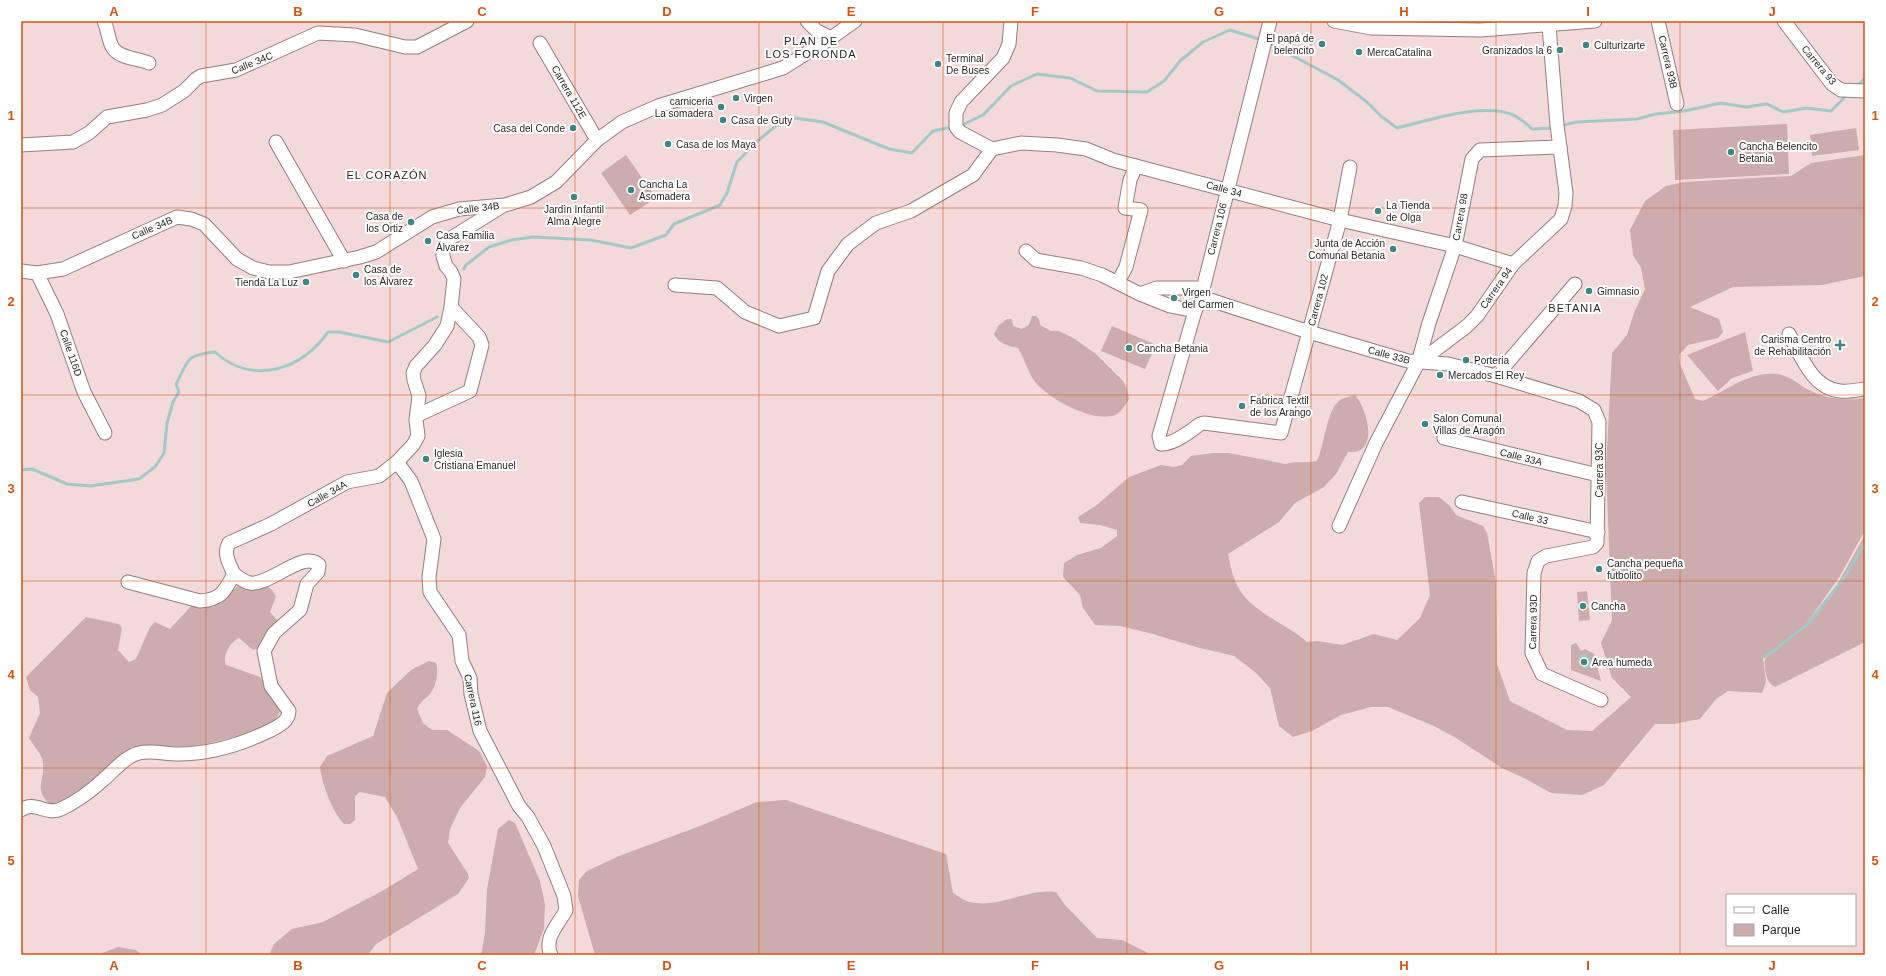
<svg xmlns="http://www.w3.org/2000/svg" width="1886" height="976" font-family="Arial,sans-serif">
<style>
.green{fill:#ccacad}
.water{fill:#a3c9c7}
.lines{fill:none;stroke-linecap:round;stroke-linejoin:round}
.stream{stroke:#a3c9c7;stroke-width:3}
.minor-casing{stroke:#957d7e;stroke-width:15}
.minor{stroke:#fff;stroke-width:13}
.grid{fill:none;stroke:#d5530e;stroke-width:1;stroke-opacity:0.55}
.poi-dot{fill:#3e8684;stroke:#fff;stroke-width:1.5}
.labels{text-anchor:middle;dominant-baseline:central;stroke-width:4;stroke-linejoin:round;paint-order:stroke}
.poi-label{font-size:10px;fill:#291f20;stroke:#fff;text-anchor:start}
.street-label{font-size:10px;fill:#291f20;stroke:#fff}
.neighbourhood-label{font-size:11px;letter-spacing:1px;fill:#291f20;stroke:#fff}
.neatline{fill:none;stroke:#d5530e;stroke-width:1.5}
.grid-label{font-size:13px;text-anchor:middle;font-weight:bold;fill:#d5530e}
</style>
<rect width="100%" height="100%" fill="#f4d9da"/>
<g class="green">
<polygon points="1787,124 1789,174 1675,180 1673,130"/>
<polygon points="1856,128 1859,150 1812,156 1810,135"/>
<polygon points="626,155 656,198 630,215 601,173"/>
<path d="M1865,155V276L1822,285L1733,287L1690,307L1719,319L1723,332L1718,338L1688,345L1679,355L1680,364L1695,399L1703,401C1726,391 1748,372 1775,374C1786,374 1796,382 1805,388C1825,399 1843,401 1865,398V530L1840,576L1807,623L1837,585L1865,535V642L1775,687C1766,683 1764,669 1765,660L1773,651L1803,626L1763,658L1766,682L1762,693L1728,691L1716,699L1700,719L1673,724H1655L1604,785L1582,795L1551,793L1526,779L1502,768L1456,738L1434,726L1388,707H1371L1341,715L1312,731L1293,737L1279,726L1270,688L1255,672L1234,656L1196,647L1153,634L1120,626L1095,625L1083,608L1080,595L1063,577L1064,563L1077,555L1101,548L1117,536V530L1100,525L1080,523L1078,517L1097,505L1129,477L1161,465L1174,467L1182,465L1191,456L1213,453H1229L1286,464C1296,461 1306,463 1317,461C1324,446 1327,411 1338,402C1343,397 1349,397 1355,395C1364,405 1375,436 1363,448C1359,452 1353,452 1348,452L1336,474L1324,487L1295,503L1279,522L1228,554C1230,562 1231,571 1234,578C1245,611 1283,621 1307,642L1318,641L1342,645L1374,634L1397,640L1420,618L1430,595L1419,503L1425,497H1439L1449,505L1456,515L1483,526L1487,533L1496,583L1497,664L1510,701L1567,730L1592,731L1631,697L1612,678L1601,643L1612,620L1606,469L1612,353L1627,335L1634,313L1645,289L1641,268L1633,255L1630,230L1645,201L1666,186L1684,182L1791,176L1811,163Z"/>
<path d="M1032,316H1036L1039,319L1040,325L1051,331H1059L1075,339L1097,355L1123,381L1127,389L1129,399C1125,405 1120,415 1112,416C1090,421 1051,400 1036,383C1028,374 1025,359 1018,348C1008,346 999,344 994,334L998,326L1007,319H1012L1013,326L1022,329L1029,325Z"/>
<polygon points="1112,326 1156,345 1145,369 1101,351"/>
<polygon points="1745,332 1753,371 1732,378 1718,391 1687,355"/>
<path d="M238,586H265L270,588L276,596L270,612L278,621L258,648L253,650L239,638C230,642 222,656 226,665L260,677L281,709L276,720L248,734L197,746L132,747L86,787L64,801L50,804C33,789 45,782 43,763C43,756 33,745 29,738L40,713L38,697L30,690L26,677L86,617L119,624L122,628L118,650L129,662L136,659L150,627L155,622L170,629L192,605L213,607Z"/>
<polygon points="1587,591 1590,620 1579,621 1577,592"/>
<polygon points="1576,643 1581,651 1585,649 1594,654 1601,681 1571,670 1571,645"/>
<path d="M429,661L436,663C439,672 436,687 430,694C425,699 420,702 417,709L423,723L432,730H447L479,751L487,766L485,777L460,808L450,829L448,843L468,874L469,878L458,894L376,944L368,955H269L274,944L292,929L323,922L384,890L418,869L397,817L385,797L360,792L355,796V820L350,824H344C332,811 322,784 320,767L327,756L373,736L387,693L411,670Z"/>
<path d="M786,800L946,854L953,893C958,896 964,901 970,902C999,909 1027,888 1056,892L1064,904L1097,938L1122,940L1152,955H595L578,896L579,880L587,871L619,856L700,826L757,802Z"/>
<polygon points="509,820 515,823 540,881 545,904 544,929 534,955 481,955 485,933 487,889 498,829"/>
<polygon points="118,947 136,950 142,955 97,955"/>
</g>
<polygon class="water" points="1586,653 1592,665 1585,669 1579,656"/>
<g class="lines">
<g class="stream">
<path d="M1269,43L1338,80L1367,102L1382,117L1397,128C1431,120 1469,106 1504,112C1515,114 1524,121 1532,129L1553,128"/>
<polyline points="1856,87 1865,78"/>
<polyline points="960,126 983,115 1011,86 1037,74 1070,78 1097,91 1147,92 1164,81 1180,61 1203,42 1230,30 1262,40"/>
<polyline points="1560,126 1577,122 1637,119 1656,114 1684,111 1721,103 1746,107 1767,104 1783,112 1807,108 1831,111 1847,95"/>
<polyline points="464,269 466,265 489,247 511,240 533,237 591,240 631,248 666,235 674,224 720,205 727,193 737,162 755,143 777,125 795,118 823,122 889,149 912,153 933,131 952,127"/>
<path d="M21,470L32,469L67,484L90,486L139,479L155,467L164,453L167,423L173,402L179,392L176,384C189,360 185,355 215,352C252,386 302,370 328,332H339L388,342L437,317"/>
<polyline points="1765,657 1808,624 1847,574 1865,542"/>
</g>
<g class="minor-casing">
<g id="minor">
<path d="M104,21C108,29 108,41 113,48C120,59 138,58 149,63"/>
<polyline points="807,21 817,31 831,38"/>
<path d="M1270,21L1201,297L1195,311L1159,436L1161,444C1173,445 1191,431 1200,424L1204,423L1281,433L1340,220L1350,167"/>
<polyline points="1334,21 1371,28 1480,30 1595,21"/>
<polyline points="1658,21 1677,104"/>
<polyline points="1784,21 1832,84 1841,90 1865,91"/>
<polyline points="540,43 597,140"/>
<polyline points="276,142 344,261"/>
<polyline points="21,145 73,142 89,133 107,117 147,110 162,105 184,91 196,79 201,76 236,70 318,33 355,35 405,47 417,47 467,21"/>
<polyline points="992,149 1021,143 1057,145 1086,149 1113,160 1340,220 1455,246 1513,264"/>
<polyline points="1026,251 1036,260 1081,268 1102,275 1140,294 1157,288 1203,288"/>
<polyline points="21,271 37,273 63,269 177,217 191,219 204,224 237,259 253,268 269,272 289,272 360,257 376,252 432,217 459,209 505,205 531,197 556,182 597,140 622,122 658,106 783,68 831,38 855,21"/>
<polyline points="37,273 57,314 84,392 105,433"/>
<polyline points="1118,282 1126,267 1141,210 1125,208 1130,180 1136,166"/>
<polyline points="675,285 717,288 745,312 779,326 814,318 828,271 848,244 876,223 911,211 973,175 992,149 960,132 956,127 956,113 961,102 1003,58 1009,44 1011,21"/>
<polyline points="1140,294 1170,306 1195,311"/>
<polyline points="1201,297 1309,332 1408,361 1448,364 1496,376 1579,401 1594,410 1599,422 1597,543 1593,547 1546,556 1538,561 1534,573 1532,653 1542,674 1601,700"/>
<path d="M1789,334C1801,356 1812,388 1840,391C1848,392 1857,390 1865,389"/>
<polyline points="1418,363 1429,323 1455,246 1472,159 1480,150 1560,147"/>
<polyline points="1496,376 1575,284"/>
<polyline points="418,415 470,391 482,345 479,337 451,307"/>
<polyline points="1444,438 1598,475"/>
<path d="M397,462L411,481L434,539L429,577L430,592L459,635L462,661L470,678L471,694L480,731L519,806L528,817L544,846L564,896L566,910C559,924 543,938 551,955"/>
<polyline points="1462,502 1598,532"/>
<polyline points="1339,526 1376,443 1418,363 1467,326 1477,316 1513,264 1561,219 1565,206 1566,193 1557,125 1549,26"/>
<path d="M128,582L200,601C222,599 224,592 234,574C229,564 223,553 229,543L271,524L347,482L379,476L397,462L413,445L418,436L416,420L419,396L414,380L413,373L416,366L435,345L447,326L451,307L454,279L451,272L446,266L443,256V249L451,238L501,207"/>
<path d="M21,810C35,800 46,816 61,809C76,802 91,791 103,780C115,770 124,757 139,753C152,750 165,754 178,754C210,754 240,745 269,731C277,727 289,722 289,711L271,686L264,651L274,633L300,610L307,584L318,572L319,565C304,549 270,586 250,583C244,582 238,577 234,574"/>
</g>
</g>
<use href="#minor" class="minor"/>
</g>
<path class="grid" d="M206,21V955M390,21V955M575,21V955M759,21V955M943,21V955M1127,21V955M1311,21V955M1496,21V955M1680,21V955M21,208H1865M21,395H1865M21,581H1865M21,768H1865"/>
<g class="poi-dot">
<circle cx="1322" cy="44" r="4"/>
<circle cx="1586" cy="45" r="4"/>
<circle cx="1560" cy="50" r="4"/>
<circle cx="1359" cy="52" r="4"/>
<circle cx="938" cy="64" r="4"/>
<circle cx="736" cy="98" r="4"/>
<circle cx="721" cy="107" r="4"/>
<circle cx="723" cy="120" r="4"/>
<circle cx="573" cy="128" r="4"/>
<circle cx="668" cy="144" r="4"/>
<circle cx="1731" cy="152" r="4"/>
<circle cx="631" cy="190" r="4"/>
<circle cx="574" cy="197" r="4"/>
<circle cx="1378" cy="211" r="4"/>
<circle cx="411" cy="222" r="4"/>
<circle cx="428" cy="241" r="4"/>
<circle cx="1393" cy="249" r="4"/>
<circle cx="356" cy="275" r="4"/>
<circle cx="306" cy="282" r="4"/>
<circle cx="1589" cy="291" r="4"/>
<circle cx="1174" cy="298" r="4"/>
<path d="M1838 339h4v4h4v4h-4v4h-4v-4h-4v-4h4z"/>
<circle cx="1129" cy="348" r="4"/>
<circle cx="1466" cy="360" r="4"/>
<circle cx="1440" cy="375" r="4"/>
<circle cx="1242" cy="406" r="4"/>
<circle cx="1425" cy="424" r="4"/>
<circle cx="426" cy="459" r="4"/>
<circle cx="1599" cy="569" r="4"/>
<circle cx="1583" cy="606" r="4"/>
<circle cx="1584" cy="662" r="4"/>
</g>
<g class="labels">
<g class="poi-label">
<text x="1314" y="38" text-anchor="end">El papá de<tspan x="1314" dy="12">belencito</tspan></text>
<text x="1594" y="45">Culturizarte</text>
<text x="1552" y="50" text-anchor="end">Granizados la 6</text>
<text x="1367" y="52">MercaCatalina</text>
<text x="946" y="58">Terminal<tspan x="946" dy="12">De Buses</tspan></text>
<text x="744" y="98">Virgen</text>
<text x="713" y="101" text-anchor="end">carniceria<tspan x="713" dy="12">La somadera</tspan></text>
<text x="731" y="120">Casa de Guty</text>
<text x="565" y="128" text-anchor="end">Casa del Conde</text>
<text x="676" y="144">Casa de los Maya</text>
<text x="1739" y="146">Cancha Belencito<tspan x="1739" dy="12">Betania</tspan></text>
<text x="639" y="184">Cancha La<tspan x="639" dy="12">Asomadera</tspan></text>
<text x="1386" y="205">La Tienda<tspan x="1386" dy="12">de Olga</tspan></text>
<text x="574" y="209" text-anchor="middle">Jardìn Infantil<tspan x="574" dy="12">Alma Alegre</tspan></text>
<text x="403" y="216" text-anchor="end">Casa de<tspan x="403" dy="12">los Ortiz</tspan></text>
<text x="436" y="235">Casa Familia<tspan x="436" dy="12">Álvarez</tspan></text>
<text x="1385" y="243" text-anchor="end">Junta de Acción<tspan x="1385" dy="12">Comunal Betania</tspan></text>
<text x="364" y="269">Casa de<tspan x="364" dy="12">los Álvarez</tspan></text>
<text x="298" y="282" text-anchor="end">Tienda La Luz</text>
<text x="1597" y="291">Gimnasio</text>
<text x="1182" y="292">Virgen<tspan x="1182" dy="12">del Carmen</tspan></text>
<text x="1831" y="339" text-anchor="end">Carisma Centro<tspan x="1831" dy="12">de Rehabilitación</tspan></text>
<text x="1137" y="348">Cancha Betania</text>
<text x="1474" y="360">Porteria</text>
<text x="1448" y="375">Mercados El Rey</text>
<text x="1250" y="400">Fabrica Textil<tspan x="1250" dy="12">de los Arango</tspan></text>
<text x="1433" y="418">Salon Comunal<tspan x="1433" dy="12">Villas de Aragón</tspan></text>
<text x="434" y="453">Iglesia<tspan x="434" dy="12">Cristiana Emanuel</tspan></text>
<text x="1607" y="563">Cancha pequeña<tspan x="1607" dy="12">futbolito</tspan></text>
<text x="1591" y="606">Cancha</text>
<text x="1592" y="662">Area humeda</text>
</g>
<g class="street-label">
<text transform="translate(1668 62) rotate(77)">Carrera 93B</text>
<text transform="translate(252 63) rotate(-22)">Calle 34C</text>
<text transform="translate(1819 65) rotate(50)">Carrera 93</text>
<text transform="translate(569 92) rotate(60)">Carrera 112E</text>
<text transform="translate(1224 189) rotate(15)">Calle 34</text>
<text transform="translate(478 208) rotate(-7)">Calle 34B</text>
<text transform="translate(1460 217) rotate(-80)">Carrera 98</text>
<text transform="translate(152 228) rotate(-23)">Calle 34B</text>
<text transform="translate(1217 229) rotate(-76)">Carrera 106</text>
<text transform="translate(1496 288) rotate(-55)">Carrera 94</text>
<text transform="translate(1318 300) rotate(-75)">Carrera 102</text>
<text transform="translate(71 353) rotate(71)">Calle 116D</text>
<text transform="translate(1389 355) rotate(15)">Calle 33B</text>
<text transform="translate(1521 457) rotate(14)">Calle 33A</text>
<text transform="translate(1599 470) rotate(-90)">Carrera 93C</text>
<text transform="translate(327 494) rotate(-29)">Calle 34A</text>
<text transform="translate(1530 517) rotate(13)">Calle 33</text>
<text transform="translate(1533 622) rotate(-89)">Carrera 93D</text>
<text transform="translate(473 700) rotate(78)">Carrera 116</text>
</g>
<g class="neighbourhood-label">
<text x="811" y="41">PLAN DE<tspan x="811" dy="13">LOS FORONDA</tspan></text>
<text x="387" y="175">EL CORAZÓN</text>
<text x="1575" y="308">BETANIA</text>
</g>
</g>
<rect width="1886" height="976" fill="none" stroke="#ffffff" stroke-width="44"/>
<rect x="1726" y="894" width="130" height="52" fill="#ffffff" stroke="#a9a5a6"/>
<rect x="1734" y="907" width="20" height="6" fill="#ffffff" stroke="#a9a5a6"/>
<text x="1762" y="914" font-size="12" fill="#291f20">Calle</text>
<rect x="1734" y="924" width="20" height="12" fill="#ccacad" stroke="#a9a5a6"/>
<text x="1762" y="934" font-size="12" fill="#291f20">Parque</text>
<rect x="22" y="22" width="1842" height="932" class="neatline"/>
<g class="grid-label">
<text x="114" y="16">A</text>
<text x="298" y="16">B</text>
<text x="482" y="16">C</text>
<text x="667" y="16">D</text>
<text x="851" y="16">E</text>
<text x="1035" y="16">F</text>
<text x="1219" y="16">G</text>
<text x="1404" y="16">H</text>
<text x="1588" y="16">I</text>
<text x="1772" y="16">J</text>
<text x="11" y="120">1</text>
<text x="1875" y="120">1</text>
<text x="11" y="306">2</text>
<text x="1875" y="306">2</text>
<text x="11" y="493">3</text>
<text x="1875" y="493">3</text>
<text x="11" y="679">4</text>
<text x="1875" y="679">4</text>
<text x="11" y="865">5</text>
<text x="1875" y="865">5</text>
<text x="114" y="970">A</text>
<text x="298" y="970">B</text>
<text x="482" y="970">C</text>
<text x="667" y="970">D</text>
<text x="851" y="970">E</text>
<text x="1035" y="970">F</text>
<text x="1219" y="970">G</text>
<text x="1404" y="970">H</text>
<text x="1588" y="970">I</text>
<text x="1772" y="970">J</text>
</g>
</svg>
